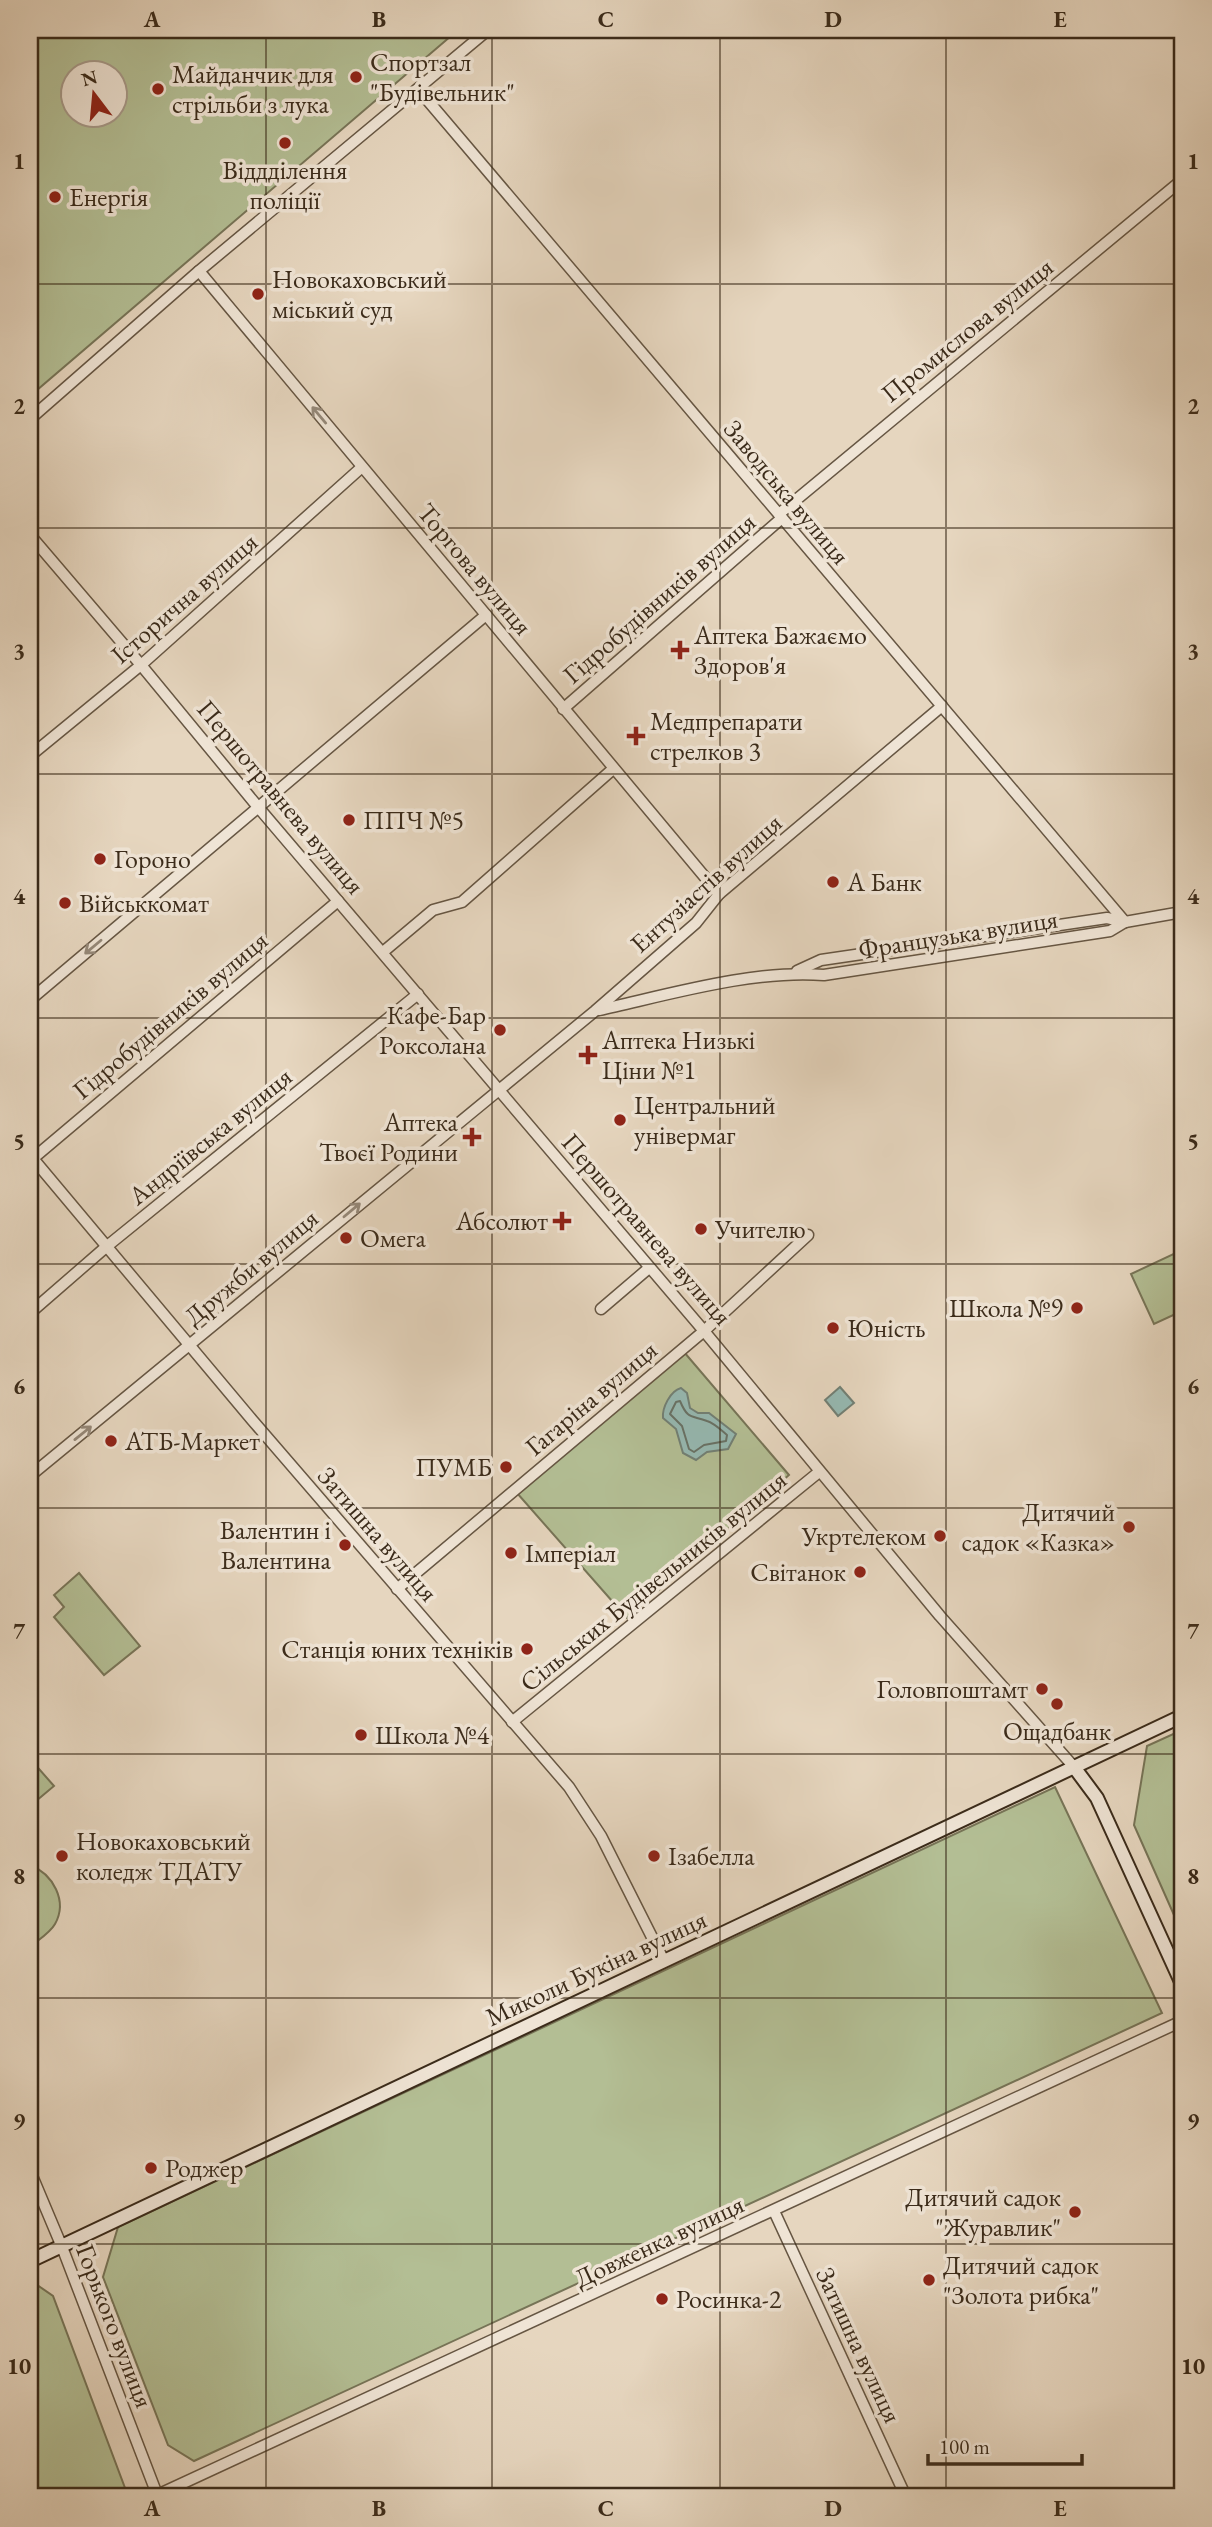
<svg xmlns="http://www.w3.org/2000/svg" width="1212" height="2527" font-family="'EB Garamond',serif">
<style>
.green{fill:#b3be94;stroke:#777457;stroke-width:2;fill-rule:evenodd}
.water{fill:#96b9b2;stroke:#728075;stroke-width:2}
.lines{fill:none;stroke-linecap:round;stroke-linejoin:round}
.shore{stroke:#687266;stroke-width:2}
.street-casing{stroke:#665643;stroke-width:13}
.secondary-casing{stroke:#3b2b1a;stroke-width:16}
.street{stroke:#efe4d5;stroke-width:10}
.secondary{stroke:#efe4d5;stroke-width:12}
.oneway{stroke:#958878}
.grid{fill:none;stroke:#3b2b1a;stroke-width:2;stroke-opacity:0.55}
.poi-dot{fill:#8f2418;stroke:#efe4d5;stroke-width:2.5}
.labels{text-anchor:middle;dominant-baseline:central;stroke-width:7;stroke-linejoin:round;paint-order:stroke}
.poi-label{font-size:26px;fill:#3b2b1a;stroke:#efe4d5;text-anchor:start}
.street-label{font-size:26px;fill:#3b2b1a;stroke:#efe4d5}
.neatline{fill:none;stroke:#3b2b1a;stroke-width:2.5}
.grid-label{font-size:23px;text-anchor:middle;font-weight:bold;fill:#3b2b1a}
</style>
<rect width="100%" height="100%" fill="#e6d6bf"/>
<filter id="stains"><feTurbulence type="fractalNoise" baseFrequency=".00286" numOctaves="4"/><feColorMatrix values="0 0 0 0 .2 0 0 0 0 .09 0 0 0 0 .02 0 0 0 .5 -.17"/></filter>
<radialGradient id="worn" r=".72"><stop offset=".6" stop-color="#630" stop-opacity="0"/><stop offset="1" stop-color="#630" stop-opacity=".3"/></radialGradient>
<g class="green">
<path d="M30,30H458L30,396ZM74,74H116V116H74Z"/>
<polygon points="1182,1250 1182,1311 1154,1324 1131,1274"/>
<polygon points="684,1352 789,1475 627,1618 517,1493"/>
<polygon points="79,1573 140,1646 104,1675 54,1617 64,1607 54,1595"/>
<polygon points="1182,1730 1182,1933 1134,1825 1147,1746"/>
<polygon points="32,1761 54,1786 30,1806 30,1763"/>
<polygon points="1055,1787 1162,2013 194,2461 168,2445 103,2277 118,2227"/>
<path d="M30,1865C53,1874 68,1901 55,1924C50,1933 38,1940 30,1947Z"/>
<polygon points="30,2280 53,2296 125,2488 105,2497 30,2497"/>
</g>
<g class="water">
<polygon points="840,1387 854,1403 838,1416 825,1400"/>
<path d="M681,1388L687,1393L690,1408L698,1413H709L736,1434L728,1449L707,1452L696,1460L683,1453L676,1429L663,1418C662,1408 670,1391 681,1388Z"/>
</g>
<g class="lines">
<path class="shore" d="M680,1401C688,1420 691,1415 707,1421C714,1423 721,1430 727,1435L726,1441L704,1445L694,1452L689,1449L682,1426L670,1414L676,1402Z"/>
<g class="street-casing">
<g id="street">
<polyline points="418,89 1125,922"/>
<polyline points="199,271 719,894"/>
<polyline points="30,419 199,271 488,30"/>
<polyline points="779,514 1182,180"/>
<polyline points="30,535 141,665 258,807 704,1331 940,1616 1074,1767"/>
<polyline points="563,709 782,518"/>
<polyline points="30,756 141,665 362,467"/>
<polyline points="383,952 433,910 462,902 613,769"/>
<polyline points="797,971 821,960 1107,918 1125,922 1182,912"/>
<polyline points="30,1000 486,615"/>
<path d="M599,1010C667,995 755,969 824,975L1110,931L1125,922"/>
<polyline points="30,1155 253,1421 569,1787 601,1836 664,1961"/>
<polyline points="30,1161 338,901"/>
<polyline points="601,1309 649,1268"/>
<polyline points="30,1313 106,1247 418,994"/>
<polyline points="30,1476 595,1011 696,923 719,894 942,706"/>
<polyline points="397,1589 704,1331 808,1235"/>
<polyline points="512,1722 819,1472"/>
<polyline points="30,2171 62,2247 158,2497"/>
<polyline points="774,2211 906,2497"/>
<polyline points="153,2497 1182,2021"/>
</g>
</g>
<g class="secondary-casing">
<g id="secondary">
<polyline points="1074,1767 1097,1798 1182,1984"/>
<polyline points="30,2261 1182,1716"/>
</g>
</g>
<use href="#street" class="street"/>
<use href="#secondary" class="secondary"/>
</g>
<defs><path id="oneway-shaft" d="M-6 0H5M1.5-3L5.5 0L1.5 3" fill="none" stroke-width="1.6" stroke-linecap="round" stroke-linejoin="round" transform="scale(1.75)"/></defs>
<g class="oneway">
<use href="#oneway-shaft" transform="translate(319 415) rotate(-130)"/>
<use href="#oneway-shaft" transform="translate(93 947) rotate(140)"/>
<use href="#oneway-shaft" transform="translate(352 1210) rotate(-40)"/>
<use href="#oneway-shaft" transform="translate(83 1433) rotate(-39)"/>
</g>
<path class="grid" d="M266,30V2497M492,30V2497M720,30V2497M946,30V2497M30,284H1182M30,528H1182M30,774H1182M30,1018H1182M30,1264H1182M30,1508H1182M30,1754H1182M30,1998H1182M30,2244H1182"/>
<g class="poi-dot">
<circle cx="356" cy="77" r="7"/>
<circle cx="158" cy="89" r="7"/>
<circle cx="285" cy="143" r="7"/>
<circle cx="55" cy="197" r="7"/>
<circle cx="258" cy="294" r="7"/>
<path d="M676.5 639.5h7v7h7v7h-7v7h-7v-7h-7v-7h7z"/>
<path d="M632.5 725.5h7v7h7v7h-7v7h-7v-7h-7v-7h7z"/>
<circle cx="349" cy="820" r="7"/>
<circle cx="100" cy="859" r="7"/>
<circle cx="833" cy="882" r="7"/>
<circle cx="65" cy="903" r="7"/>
<circle cx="500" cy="1030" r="7"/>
<path d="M584.5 1044.5h7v7h7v7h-7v7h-7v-7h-7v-7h7z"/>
<circle cx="620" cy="1120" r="7"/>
<path d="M468.5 1126.5h7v7h7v7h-7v7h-7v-7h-7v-7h7z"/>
<path d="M558.5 1210.5h7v7h7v7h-7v7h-7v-7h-7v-7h7z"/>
<circle cx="701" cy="1229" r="7"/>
<circle cx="346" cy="1238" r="7"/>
<circle cx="1077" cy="1308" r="7"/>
<circle cx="833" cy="1328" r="7"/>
<circle cx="111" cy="1441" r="7"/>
<circle cx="506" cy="1467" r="7"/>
<circle cx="1129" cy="1527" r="7"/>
<circle cx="940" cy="1536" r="7"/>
<circle cx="345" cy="1545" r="7"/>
<circle cx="511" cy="1553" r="7"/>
<circle cx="860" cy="1572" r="7"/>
<circle cx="527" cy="1649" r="7"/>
<circle cx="1042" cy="1689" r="7"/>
<circle cx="1057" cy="1704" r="7"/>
<circle cx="361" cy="1735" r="7"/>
<circle cx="62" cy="1856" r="7"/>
<circle cx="654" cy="1856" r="7"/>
<circle cx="151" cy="2168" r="7"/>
<circle cx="1075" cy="2212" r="7"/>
<circle cx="929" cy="2280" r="7"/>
<circle cx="662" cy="2299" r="7"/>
</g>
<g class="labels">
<g class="poi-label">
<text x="370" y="62">Спортзал<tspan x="370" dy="30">"Будівельник"</tspan></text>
<text x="172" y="74">Майданчик для<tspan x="172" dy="30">стрільби з лука</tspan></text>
<text x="285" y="170" text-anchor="middle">Віддділення<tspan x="285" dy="30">поліції</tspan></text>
<text x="69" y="197">Енергія</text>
<text x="272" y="279">Новокаховський<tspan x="272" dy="30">міський суд</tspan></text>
<text x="694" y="635">Аптека Бажаємо<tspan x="694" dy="30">Здоров'я</tspan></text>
<text x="650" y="721">Медпрепарати<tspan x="650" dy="30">стрелков 3</tspan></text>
<text x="363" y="820">ППЧ №5</text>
<text x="114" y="859">Гороно</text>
<text x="847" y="882">А Банк</text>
<text x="79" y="903">Військкомат</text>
<text x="486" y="1015" text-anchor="end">Кафе-Бар<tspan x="486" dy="30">Роксолана</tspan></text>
<text x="602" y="1040">Аптека Низькі<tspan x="602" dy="30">Ціни №1</tspan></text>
<text x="634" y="1105">Центральний<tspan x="634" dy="30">універмаг</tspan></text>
<text x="458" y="1122" text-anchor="end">Аптека<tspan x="458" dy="30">Твоєї Родини</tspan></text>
<text x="548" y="1221" text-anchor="end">Абсолют</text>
<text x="715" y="1229">Учителю</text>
<text x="360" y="1238">Омега</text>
<text x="1063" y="1308" text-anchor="end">Школа №9</text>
<text x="847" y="1328">Юність</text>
<text x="125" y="1441">АТБ-Маркет</text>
<text x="492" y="1467" text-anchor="end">ПУМБ</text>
<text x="1115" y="1512" text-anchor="end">Дитячий<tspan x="1115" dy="30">садок «Казка»</tspan></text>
<text x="331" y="1530" text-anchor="end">Валентин і<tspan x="331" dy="30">Валентина</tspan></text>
<text x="926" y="1536" text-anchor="end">Укртелеком</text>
<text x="525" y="1553">Імперіал</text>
<text x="846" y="1572" text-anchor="end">Свiтанок</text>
<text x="513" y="1649" text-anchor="end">Станція юних техніків</text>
<text x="1028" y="1689" text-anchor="end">Головпоштамт</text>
<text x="1057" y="1731" text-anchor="middle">Ощадбанк</text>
<text x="375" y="1735">Школа №4</text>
<text x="76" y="1841">Новокаховський<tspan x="76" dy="30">коледж ТДАТУ</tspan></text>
<text x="668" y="1856">Ізабелла</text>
<text x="165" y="2168">Роджер</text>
<text x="1061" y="2197" text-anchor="end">Дитячий садок<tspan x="1061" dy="30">"Журавлик"</tspan></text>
<text x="943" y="2265">Дитячий садок<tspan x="943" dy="30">"Золота рибка"</tspan></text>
<text x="676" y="2299">Росинка-2</text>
</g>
<g class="street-label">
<text transform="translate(967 330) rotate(-39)">Промислова вулиця</text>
<text transform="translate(787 492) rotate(50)">Заводська вулиця</text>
<text transform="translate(475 569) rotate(50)">Торгова вулиця</text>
<text transform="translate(184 598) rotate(-41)">Історична вулиця</text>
<text transform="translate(659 598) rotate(-41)">Гідробудівників вулиця</text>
<text transform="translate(281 797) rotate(50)">Першотравнева вулиця</text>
<text transform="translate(706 883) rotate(-42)">Ентузіастів вулиця</text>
<text transform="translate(958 934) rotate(-9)">Французька вулиця</text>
<text transform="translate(170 1015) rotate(-40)">Гідробудівників вулиця</text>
<text transform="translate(210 1136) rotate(-39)">Андріївська вулиця</text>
<text transform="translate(647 1229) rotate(49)">Першотравнева вулиця</text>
<text transform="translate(251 1267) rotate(-40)">Дружби вулиця</text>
<text transform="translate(591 1398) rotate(-40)">Гагаріна вулиця</text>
<text transform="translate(378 1534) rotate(49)">Затишна вулиця</text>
<text transform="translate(653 1581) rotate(-39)">Сільських Будівельників вулиця</text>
<text transform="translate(596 1968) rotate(-25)">Миколи Букіна вулиця</text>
<text transform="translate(659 2241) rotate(-25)">Довженка вулиця</text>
<text transform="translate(115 2326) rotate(69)">Горького вулиця</text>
<text transform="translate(859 2345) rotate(65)">Затишна вулиця</text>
</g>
</g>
<rect width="1212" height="2527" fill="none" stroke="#e6d6bf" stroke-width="77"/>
<g transform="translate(94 94) rotate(344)"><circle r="33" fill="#efe4d5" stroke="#a79a8a" stroke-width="2"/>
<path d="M0-5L12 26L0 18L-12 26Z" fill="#8f2418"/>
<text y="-10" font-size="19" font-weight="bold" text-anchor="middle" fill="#3b2b1a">N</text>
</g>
<path d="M928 2454v10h154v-10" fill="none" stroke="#3b2b1a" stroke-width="3.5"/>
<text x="939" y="2454" font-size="21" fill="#3b2b1a" stroke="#efe4d5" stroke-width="5" paint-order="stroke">100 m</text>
<rect x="38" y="38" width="1136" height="2450" class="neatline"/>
<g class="grid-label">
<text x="152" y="27">A</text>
<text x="379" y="27">B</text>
<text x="606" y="27">C</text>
<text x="833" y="27">D</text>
<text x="1060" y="27">E</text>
<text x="19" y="169">1</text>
<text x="1193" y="169">1</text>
<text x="19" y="414">2</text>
<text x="1193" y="414">2</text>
<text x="19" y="659">3</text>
<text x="1193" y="659">3</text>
<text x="19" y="904">4</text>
<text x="1193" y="904">4</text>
<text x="19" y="1149">5</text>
<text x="1193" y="1149">5</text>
<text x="19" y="1394">6</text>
<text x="1193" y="1394">6</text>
<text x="19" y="1639">7</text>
<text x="1193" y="1639">7</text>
<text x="19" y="1884">8</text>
<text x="1193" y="1884">8</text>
<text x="19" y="2129">9</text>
<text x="1193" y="2129">9</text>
<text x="19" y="2374">10</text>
<text x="1193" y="2374">10</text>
<text x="152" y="2516">A</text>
<text x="379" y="2516">B</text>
<text x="606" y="2516">C</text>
<text x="833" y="2516">D</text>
<text x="1060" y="2516">E</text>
</g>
<rect width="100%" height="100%" filter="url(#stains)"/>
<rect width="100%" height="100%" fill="url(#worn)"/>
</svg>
